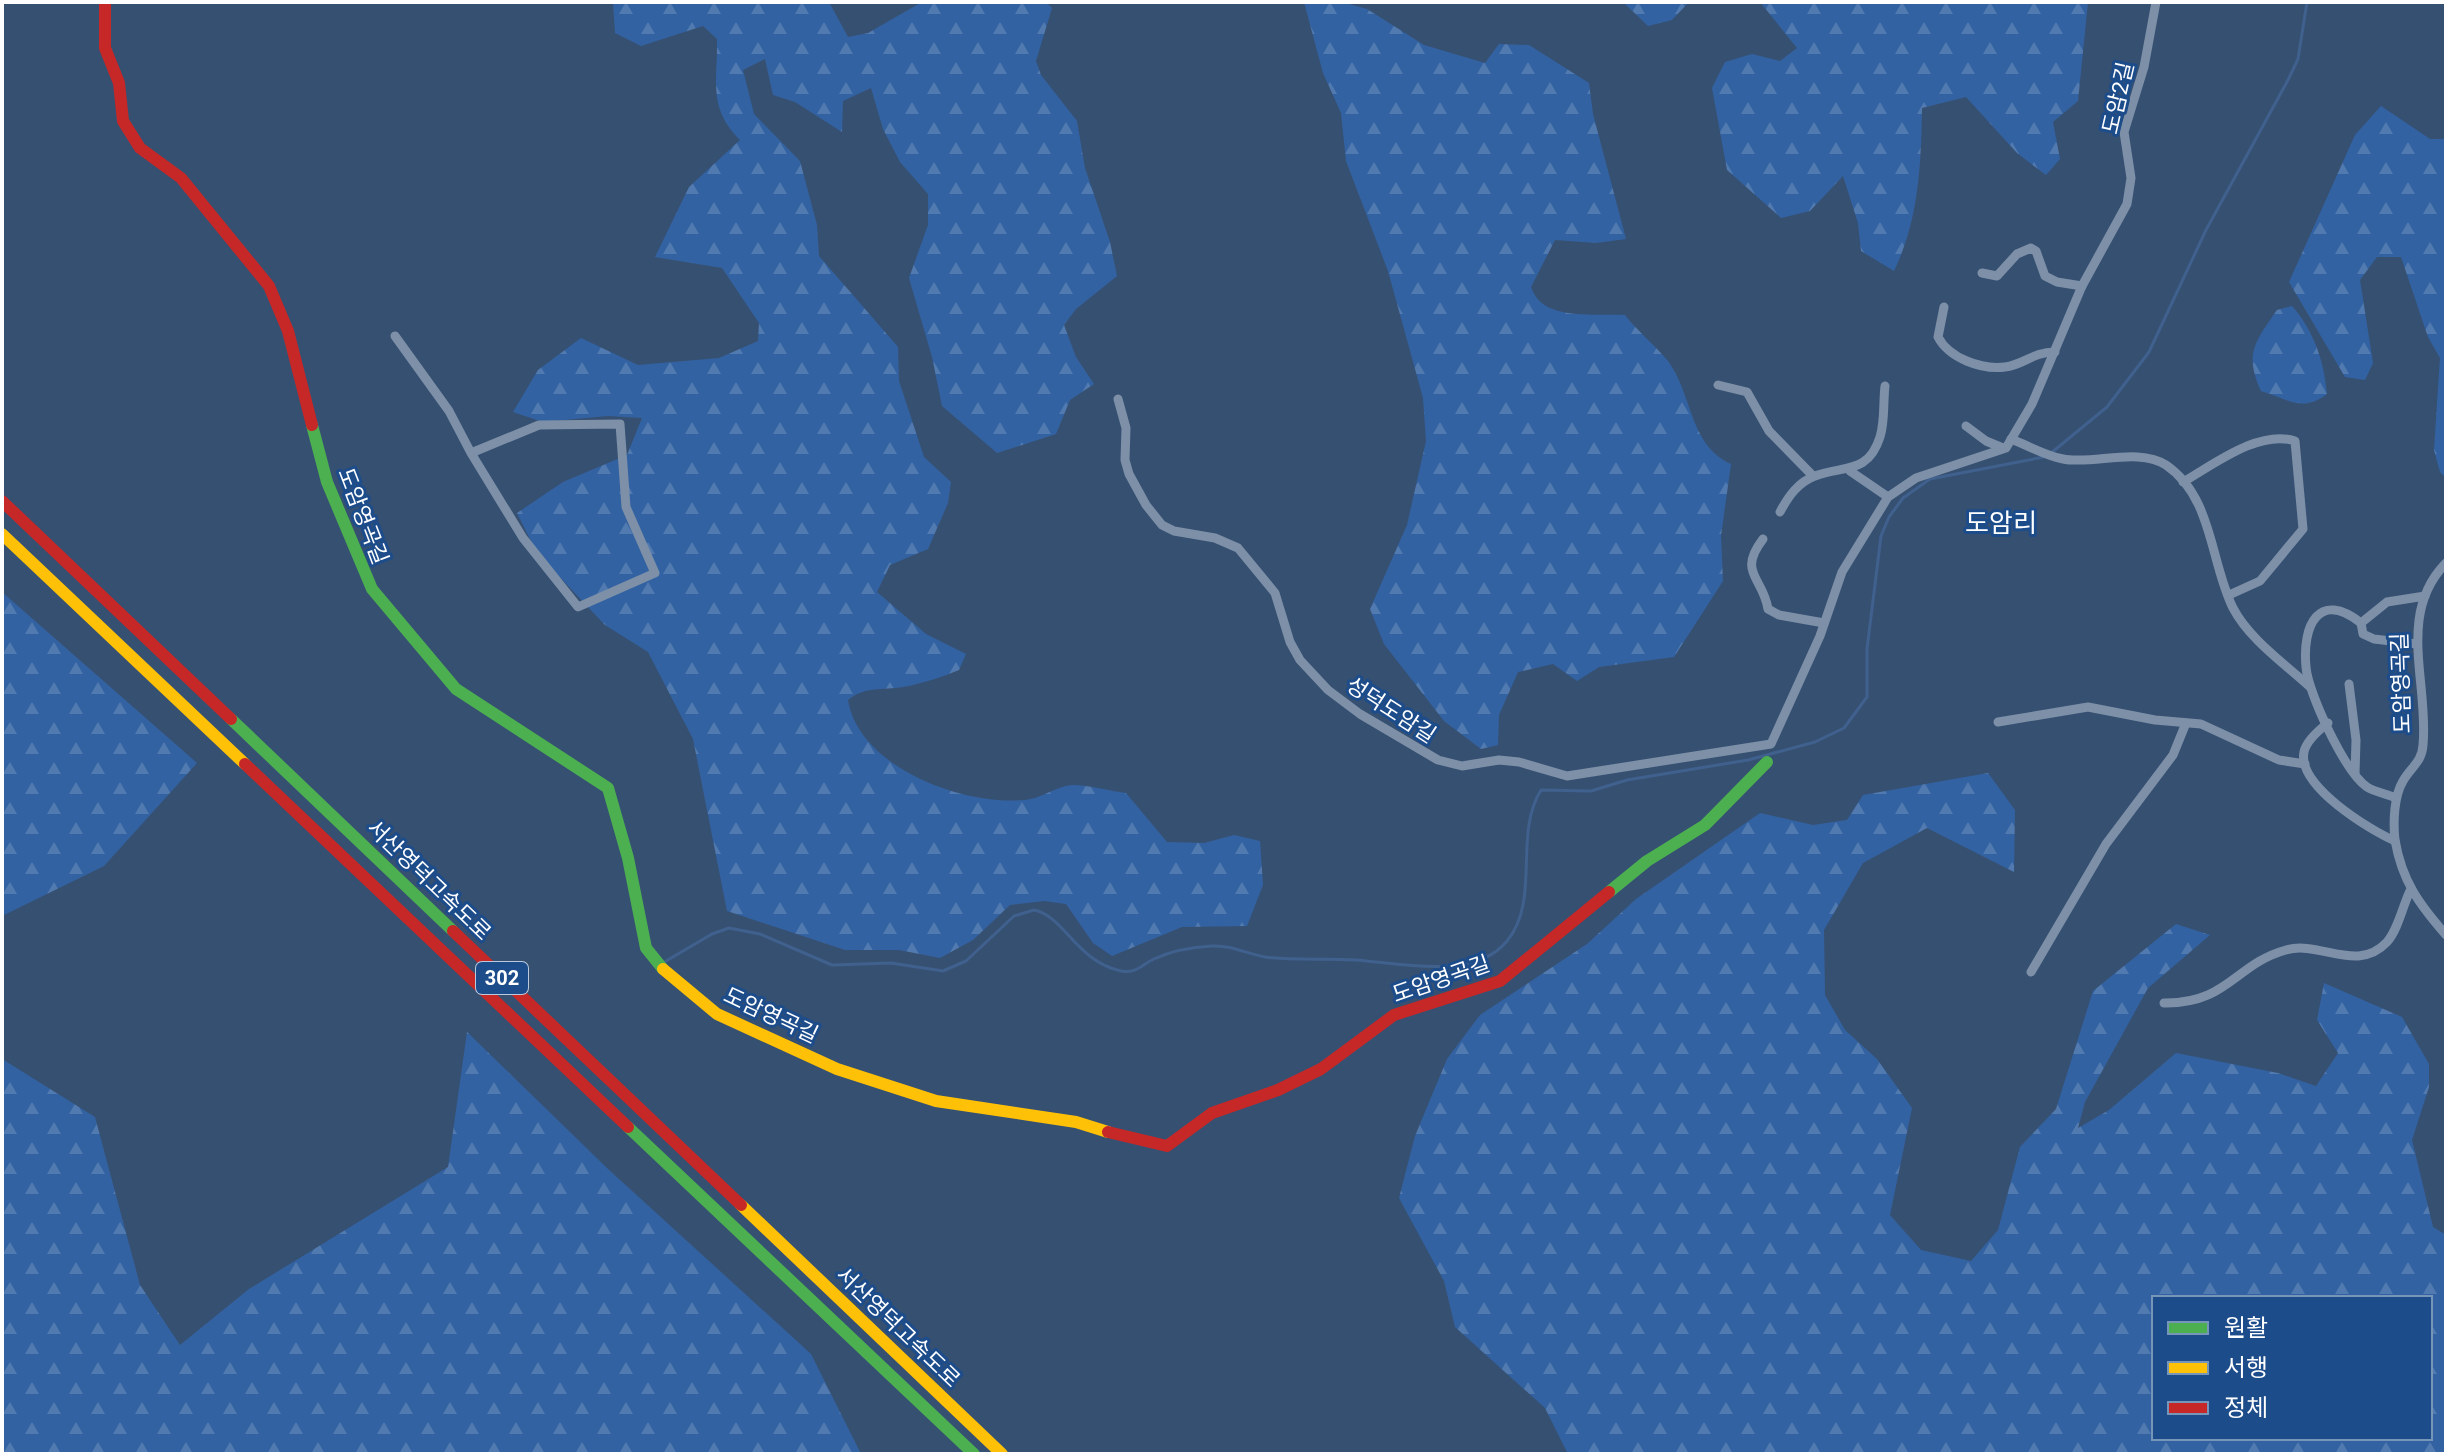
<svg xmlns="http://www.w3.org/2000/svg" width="2448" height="1456" font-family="Roboto,'Noto Sans KR',sans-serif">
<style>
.forest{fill:url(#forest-firs);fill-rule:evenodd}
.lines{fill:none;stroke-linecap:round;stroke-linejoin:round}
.stream{stroke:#40608d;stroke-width:3}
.street{stroke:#7d90a7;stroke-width:9}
.fast{stroke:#4caf50;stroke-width:12}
.slow{stroke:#ffc107;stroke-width:12}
.jam{stroke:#c62828;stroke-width:12}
.labels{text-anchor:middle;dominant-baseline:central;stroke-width:6;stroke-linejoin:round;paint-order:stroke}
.shield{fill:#1d4c8b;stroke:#bbc9dc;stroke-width:2}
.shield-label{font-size:20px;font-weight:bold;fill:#fff}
.street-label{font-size:22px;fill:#fff;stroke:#1d4c8b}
.quarter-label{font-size:26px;fill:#fff;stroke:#1d4c8b}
</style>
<defs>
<pattern id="forest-firs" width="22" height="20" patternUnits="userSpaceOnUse" patternTransform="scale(2)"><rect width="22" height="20" fill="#3262a2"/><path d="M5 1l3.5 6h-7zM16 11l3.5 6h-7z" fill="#517ab0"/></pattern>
</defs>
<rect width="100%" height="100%" fill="#365072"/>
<g class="forest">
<path d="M613,2H829L848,37L868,33L922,2H1046L1052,8L1036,61L1041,75L1077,121L1085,168L1110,242L1117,276L1076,309L1064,325L1076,357L1094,384L1070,400L1056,434L997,453L942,406L932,357L909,278L928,225V194L900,162L883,129L871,88L843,101L842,132L795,102L773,95L765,59L743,70L754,114L800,161L817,225L819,256L898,347L899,381L924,457L951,482L948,503L928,549L890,565L877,592L926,634L966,654L959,670C942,677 926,682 909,686C886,691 866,685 848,700C859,768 964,806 1025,800C1041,799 1056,786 1072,785C1089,785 1109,791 1126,793L1167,842L1204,843L1234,835L1260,841L1263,885L1247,926L1182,927L1112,956L1093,943L1066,904L1044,901L1010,905L973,940L940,958L899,950H845L727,911L693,739L648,652L605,625L537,553L517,513L563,482L627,455L642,418L608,416L543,422L513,412L538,370L581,338L638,365L719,358L758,341L759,323L722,268L655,257L689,187L740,140C707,107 718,80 717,39L703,26L641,46L615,33Z"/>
<path d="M1304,2H1342L1367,9L1424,45L1485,63L1499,44L1529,45L1589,83L1593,114L1626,239L1596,243L1555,240L1531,287C1542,322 1594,313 1625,315C1638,332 1655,345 1668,361C1693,395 1689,445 1731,464L1721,536L1723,581L1674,657L1599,667L1577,681L1553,664L1518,672L1499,715L1498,745L1481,749L1444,721L1384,644L1370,609L1407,525L1426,441L1423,398L1388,271L1346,161L1341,113L1323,73Z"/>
<polygon points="1623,2 1689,2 1672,20 1648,26"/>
<path d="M1760,2H2088L2078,101L2053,122L2060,159L2046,175L2017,153L1966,97L1922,108C1921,165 1919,219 1894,271L1861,251L1858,223L1843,176L1810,211L1781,218L1727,170L1712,88L1725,62L1752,54L1780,61L1797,48Z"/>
<polygon points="2381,106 2430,139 2446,139 2446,478 2440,472 2434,450 2440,358 2428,337 2401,257 2377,257 2360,280 2373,363 2365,380 2345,377 2289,282 2355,135"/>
<path d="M2292,306C2314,331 2324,361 2327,394C2302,413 2288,399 2261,391C2244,354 2255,342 2277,310Z"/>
<polygon points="2,592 197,763 104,866 2,916"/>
<path d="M1988,773L2015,810L2014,872L1927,828L1863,863L1824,930L1825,995L1845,1030L1877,1059L1912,1108L1890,1215L1921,1250L1971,1261L1998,1230L2020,1147L2056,1109L2093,991L2176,924L2210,935L2148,988L2085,1102L2078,1128L2109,1110L2176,1053L2278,1073L2316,1086L2338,1053L2317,1020L2324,983L2402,1017L2429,1064V1087L2412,1140L2433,1227L2446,1235V1454H1568L1545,1408L1455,1327L1444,1281L1399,1198L1415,1136L1447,1059L1480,1015L1587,944L1636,899L1760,813L1813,825L1847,820L1863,795ZM2154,1298H2430V1438H2154Z"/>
<polygon points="467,1032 608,1169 811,1354 861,1454 2,1454 2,1059 95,1117 140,1285 180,1345 249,1289 448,1167"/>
</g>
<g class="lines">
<g class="stream">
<polyline points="2051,453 2107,407 2149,352 2206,230 2288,80 2298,59 2307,2"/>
<path d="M666,961L712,934L729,928L760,934L832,965L891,963L943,971L966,961L1014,916L1034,910C1064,916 1076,961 1121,971C1136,974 1141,965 1154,959C1171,951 1193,947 1212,946C1232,945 1247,954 1265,957C1296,961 1326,958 1356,960C1399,963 1475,981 1507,941C1541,900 1513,835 1541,790L1591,791L1627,780L1748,760L1815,742L1844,728L1867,697V649L1881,536L1889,517L1903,498L1930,479L2044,457"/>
</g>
<g class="street">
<polyline points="1982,273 1997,276 2017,254 2031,248 2036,251 2045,276 2057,282 2082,286"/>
<path d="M1944,307L1938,337C1949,358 1981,370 2005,367C2024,365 2032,352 2055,352"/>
<polyline points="395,336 449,411 471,453 523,538 578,607 655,573 626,507 620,424 539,425 471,453"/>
<polyline points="1718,385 1747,392 1769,431 1813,476"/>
<polyline points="1118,399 1126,428 1125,460 1129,474 1146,505 1162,525 1174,531 1215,538 1238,548 1275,593 1290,642 1300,660 1328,690 1360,714 1438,760 1462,766 1499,760 1519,762 1567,776 1771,744 1820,636 1842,572 1888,497 1916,478 2006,448 2032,404 2082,286 2127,204 2131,178 2124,132 2144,67 2156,2"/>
<polyline points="1966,426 1986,441 2003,448"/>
<path d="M2011,439C2027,445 2046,456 2063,459C2093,465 2139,447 2166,465C2213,497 2210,562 2233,608C2249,639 2285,664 2310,687"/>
<polyline points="1850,471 1888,497"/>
<path d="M2183,482C2213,465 2259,429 2295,441L2303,529L2260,581L2229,595"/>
<path d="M1780,512C1788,497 1798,482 1815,476C1843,465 1868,475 1880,437C1885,422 1883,402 1885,386"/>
<path d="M1763,539C1737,573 1763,577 1768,609L1779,615L1824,623"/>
<path d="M2446,563C2396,614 2429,683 2423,745C2422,762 2411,767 2403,781C2394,796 2393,822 2395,840C2402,881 2419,904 2446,935"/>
<path d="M2361,623C2319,590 2302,625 2306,667C2308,693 2345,772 2367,787C2375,792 2387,794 2396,798"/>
<polyline points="2417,644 2374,639 2363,634 2361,623 2387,602 2425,596"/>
<polyline points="2349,684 2356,740 2355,774"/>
<polyline points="1998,722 2088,707 2155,720 2201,724 2279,760 2305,764"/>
<path d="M2328,723C2319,730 2306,741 2304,752C2297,786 2370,830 2395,841"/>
<polyline points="2031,972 2106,844 2173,755 2186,723"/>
<path d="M2164,1003C2228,1004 2235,964 2286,950C2320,940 2357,974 2387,942C2398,930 2403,905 2410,891"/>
</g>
<g class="fast">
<polyline points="312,425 327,482 372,589 456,689 608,788 628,858 646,948 663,969"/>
<polyline points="231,719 453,931"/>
<polyline points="1609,892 1647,861 1705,825 1767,762"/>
<polyline points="628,1127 974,1454"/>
</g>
<g class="slow">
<polyline points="2,534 245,764"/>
<polyline points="663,969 717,1014 837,1069 936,1101 1076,1122 1108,1132"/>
<polyline points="741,1205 1002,1454"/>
</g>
<g class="jam">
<polyline points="105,2 105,48 119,83 123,121 140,148 181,178 269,286 288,331 312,425"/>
<polyline points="2,501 231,719"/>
<polyline points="245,764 628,1127"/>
<polyline points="453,931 741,1205"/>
<polyline points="1108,1132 1167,1146 1212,1113 1278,1090 1321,1069 1394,1015 1500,981 1609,892"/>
</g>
</g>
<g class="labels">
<rect class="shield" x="476" y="962" width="52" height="32" rx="6"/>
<g class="shield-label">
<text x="502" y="978">302</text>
</g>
<g class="street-label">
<text transform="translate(2118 98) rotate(-77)">도암2길</text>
<text transform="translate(363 516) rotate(69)">도암영곡길</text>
<text transform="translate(2401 683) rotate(-92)">도암영곡길</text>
<text transform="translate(1391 710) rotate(33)">성덕도암길</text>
<text transform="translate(429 880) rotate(44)">서산영덕고속도로</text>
<text transform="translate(1441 979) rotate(-19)">도암영곡길</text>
<text transform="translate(771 1015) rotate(25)">도암영곡길</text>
<text transform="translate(898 1327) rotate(44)">서산영덕고속도로</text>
</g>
<g class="quarter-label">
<text x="2001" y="523">도암리</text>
</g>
</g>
<rect width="2448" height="1456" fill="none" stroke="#ffffff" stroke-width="8"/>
<rect x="2152" y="1296" width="280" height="144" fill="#1d4c8b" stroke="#7794b9" stroke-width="2"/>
<rect x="2168" y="1322" width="40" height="12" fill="#4caf50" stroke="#7794b9" stroke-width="2"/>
<text x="2224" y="1336" font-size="24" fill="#ffffff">원활</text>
<rect x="2168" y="1362" width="40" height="12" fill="#ffc107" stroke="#7794b9" stroke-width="2"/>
<text x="2224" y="1376" font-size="24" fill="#ffffff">서행</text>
<rect x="2168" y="1402" width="40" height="12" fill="#c62828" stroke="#7794b9" stroke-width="2"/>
<text x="2224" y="1416" font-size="24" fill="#ffffff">정체</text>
</svg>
